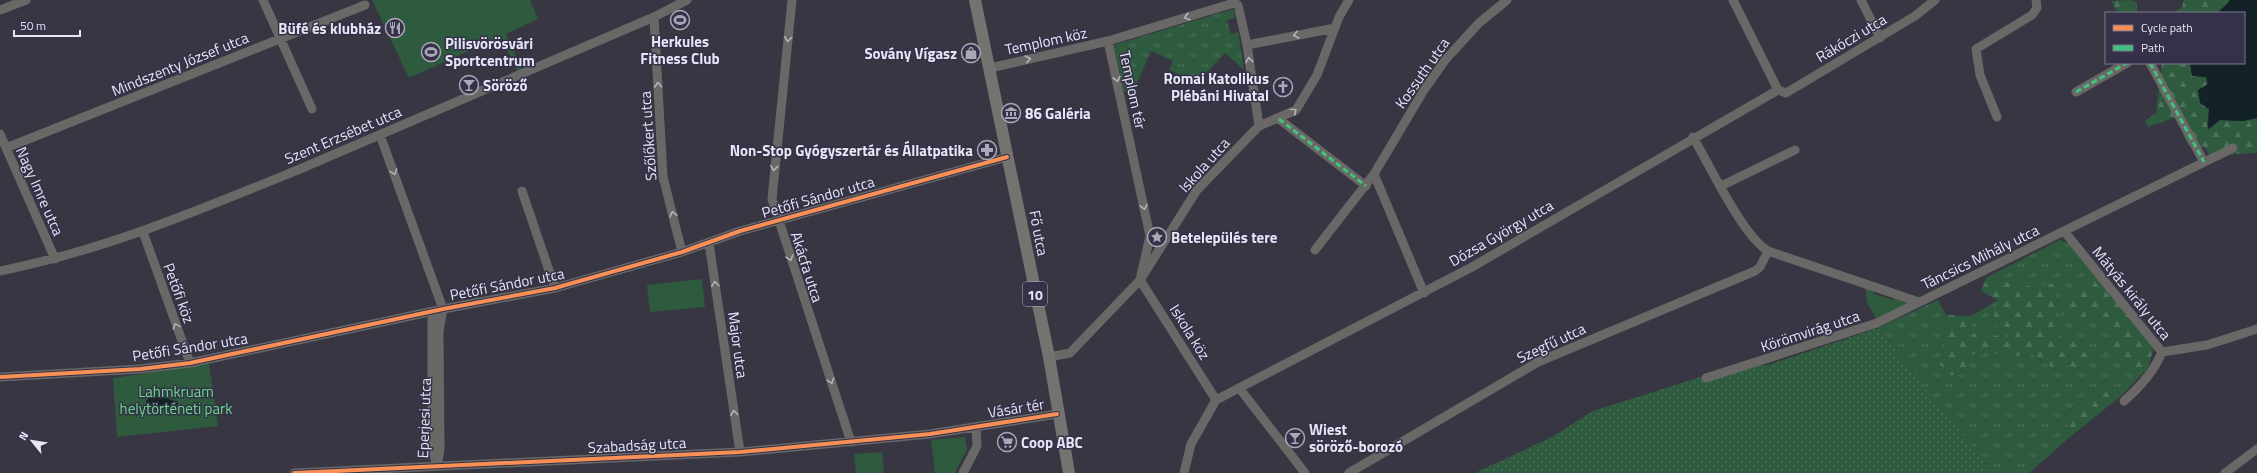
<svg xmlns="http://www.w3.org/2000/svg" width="2257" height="473" viewBox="0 0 2257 473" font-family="'Titillium Web',sans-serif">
<defs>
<pattern id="grass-tufts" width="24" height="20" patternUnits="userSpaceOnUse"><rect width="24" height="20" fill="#2e5b3e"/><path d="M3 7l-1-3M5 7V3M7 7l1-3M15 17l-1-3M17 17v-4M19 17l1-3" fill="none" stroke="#4c725a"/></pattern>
<pattern id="forest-firs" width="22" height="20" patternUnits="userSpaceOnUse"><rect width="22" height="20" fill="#2e5b3e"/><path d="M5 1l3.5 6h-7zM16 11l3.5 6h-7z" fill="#4c725a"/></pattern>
<pattern id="garden-dots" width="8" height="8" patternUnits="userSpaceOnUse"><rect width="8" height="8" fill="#2e5b3e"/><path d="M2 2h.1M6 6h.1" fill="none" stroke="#4c725a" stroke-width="1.8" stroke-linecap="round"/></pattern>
</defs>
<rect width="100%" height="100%" fill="#383643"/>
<path fill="url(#grass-tufts)" d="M1233,9L1235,18L1227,20L1231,34L1238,32L1244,70L1225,53L1198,82L1190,75L1187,78L1169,70L1173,61L1151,51L1132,95L1124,91L1114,45Z
M2060,240L2072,245L2097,277L2093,311L2114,323L2122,354L2130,367L2148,368L2121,396L2110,382L2104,380L2066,414L2070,437L2029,473H1992L1878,328L1938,300L1946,315L1940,365L1984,350L2008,357L2033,354L2054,369L2067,365L2085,370L2084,342L2062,340L2055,320L2056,282L2037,288L1987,277Z
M1998,300L2008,332V340L1984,331L1974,334L1970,330L1971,316Z"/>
<path fill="url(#forest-firs)" d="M2131,0L2137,2V13H2118L2111,1Z
M2184,0H2230L2218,13H2173L2182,7Z
M2162,63H2190L2192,76L2206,77L2209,109L2207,126L2210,129L2220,120L2243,121L2257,118V153L2210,155L2205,147L2188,145L2182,132L2190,126L2182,115L2148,127L2145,121L2156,113Z
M1987,277L2037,288L2056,282L2055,320L2062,340L2084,342L2093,356L2085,370L2067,365L2054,369L2033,354L2008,357L1984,350L1967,357V375H1951L1940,365L1946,315L1971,316L1970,330L1974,334L1984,331L2008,340V332L1992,324L1998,300L1981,291Z
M2097,277L2154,347L2148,368L2130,367L2122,354L2104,353L2113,323L2093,311L2082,319L2062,315L2066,299Z
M2104,380L2110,382L2121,396L2070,437L2066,415Z"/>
<path fill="#2e5b3e" d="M372,0H530L538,19L506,34L522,69L517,71L501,36L409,78Z
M702,279L705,307L650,312L647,285Z
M1865,285L1875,289L1874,294L1893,300L1895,295L1916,303L1878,322L1867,302Z
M209,364L218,426L117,437L113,378Z
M965,437L967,449L955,473H935L931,440Z
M882,452L884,473H856L854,454Z"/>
<path fill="url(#garden-dots)" d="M1878,328L1992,473H1475L1552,437L1593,411L1761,358L1765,366Z"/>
<path fill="#122226" d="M2230,0H2257V118L2243,121L2220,120L2208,129L2209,109L2200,103L2198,90L2208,84L2206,77L2192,76L2190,63H2244V13H2218Z
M153,395C162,395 170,401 177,401L178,404L171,410L166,407L154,410L146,404V401Z"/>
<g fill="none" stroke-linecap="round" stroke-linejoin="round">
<path stroke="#696867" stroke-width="9" d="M263,0L312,109
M792,0L772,199L851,442
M1733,0L1778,90
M1861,0L1880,38
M0,10L26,0
M654,17L663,177L682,252
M1108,41L1150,236L1140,280L1216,400
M1247,45L1335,28
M2150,63L2204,162
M990,68L1108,41L1234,3L1238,5L1247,45L1259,126
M1778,90L1786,93L1915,16L1935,0
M2076,92L2127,63
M1997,117L1980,75L1976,49L2032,15L2037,8L2036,0
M1279,119L1366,186
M0,134L55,259
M380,135L443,309L439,331L440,449L437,466
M1693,137C1710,166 1742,235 1768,251L1919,302
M6,148L365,5
M1374,174L1424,293
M1721,186L1795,150
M522,191L555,288
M2064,231L2162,352L2207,345L2257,329
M143,232L190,363
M709,243L740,452
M1315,250L1374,174L1424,90L1446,59L1479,23L1507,0
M0,271C105,250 202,209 300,169C418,119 536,67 654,17L687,0
M1049,357L1070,353L1140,280L1197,190L1259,126L1296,110L1317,75L1339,17L1349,0
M0,377L140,369L190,363L443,309L555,288L682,252L740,231L1007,157
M1706,378L1877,323L2233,148
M1240,389L1305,473
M2124,401C2140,387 2154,372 2162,352
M436,462L432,448V319L442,310
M294,473L740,452L930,434L1057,414
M963,473L977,446L976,427
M1184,473L1191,444L1216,400L1472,267L1778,90
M1349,473L1538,362L1755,271L1760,267L1768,251
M2225,473L2257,449"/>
<path stroke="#747370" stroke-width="12" d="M975,0L1049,357L1069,473"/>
<path stroke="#40c37c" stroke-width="3" stroke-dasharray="6 3" stroke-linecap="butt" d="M2150,63L2204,162
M2076,92L2127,63
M1279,119L1366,186"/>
<defs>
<path id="cycleway" d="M0,377L140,369L190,363L443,309L555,288L682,252L740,231L1007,157
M294,473L740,452L930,434L1057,414"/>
</defs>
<use href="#cycleway" stroke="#343148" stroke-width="6"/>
<use href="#cycleway" stroke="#f78f57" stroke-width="4"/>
</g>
<defs><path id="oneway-chevron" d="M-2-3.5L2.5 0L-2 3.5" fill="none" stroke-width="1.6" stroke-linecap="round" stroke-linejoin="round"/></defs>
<g stroke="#b4b3bc">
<use href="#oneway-chevron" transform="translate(1187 17) rotate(163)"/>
<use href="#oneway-chevron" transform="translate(1296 35) rotate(168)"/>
<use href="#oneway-chevron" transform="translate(788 39) rotate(96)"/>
<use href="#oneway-chevron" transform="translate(1028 59) rotate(-12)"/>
<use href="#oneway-chevron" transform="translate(1249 60) rotate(-99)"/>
<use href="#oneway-chevron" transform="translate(1117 79) rotate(78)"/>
<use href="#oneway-chevron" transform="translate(658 85) rotate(-93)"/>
<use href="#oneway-chevron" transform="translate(1294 111) rotate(-39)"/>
<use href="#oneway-chevron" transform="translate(774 168) rotate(96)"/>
<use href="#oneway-chevron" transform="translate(394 172) rotate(70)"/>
<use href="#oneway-chevron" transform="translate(1144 207) rotate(78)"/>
<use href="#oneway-chevron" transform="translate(673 214) rotate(-104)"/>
<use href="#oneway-chevron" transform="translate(790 258) rotate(72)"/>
<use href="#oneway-chevron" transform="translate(715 284) rotate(-98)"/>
<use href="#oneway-chevron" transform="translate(176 326) rotate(-110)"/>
<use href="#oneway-chevron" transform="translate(831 381) rotate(72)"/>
<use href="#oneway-chevron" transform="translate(734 413) rotate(-98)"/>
</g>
<defs>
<symbol id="stadium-ring" viewBox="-11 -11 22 22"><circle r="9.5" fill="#343148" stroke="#a9a8b6" stroke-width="1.5"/><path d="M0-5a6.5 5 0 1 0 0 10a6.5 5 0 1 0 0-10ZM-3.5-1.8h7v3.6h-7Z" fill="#a9a8b6"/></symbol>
<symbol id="restaurant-ring" viewBox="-11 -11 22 22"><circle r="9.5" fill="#343148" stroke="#a9a8b6" stroke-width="1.5"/><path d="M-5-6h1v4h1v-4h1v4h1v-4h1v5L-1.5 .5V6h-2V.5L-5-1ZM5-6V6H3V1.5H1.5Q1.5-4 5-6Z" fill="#a9a8b6"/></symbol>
<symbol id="shop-ring" viewBox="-11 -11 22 22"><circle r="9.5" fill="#343148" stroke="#a9a8b6" stroke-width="1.5"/><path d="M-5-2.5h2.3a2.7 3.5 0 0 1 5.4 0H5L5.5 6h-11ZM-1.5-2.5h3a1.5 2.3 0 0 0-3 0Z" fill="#a9a8b6"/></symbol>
<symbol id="bar-ring" viewBox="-11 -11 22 22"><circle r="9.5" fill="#343148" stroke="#a9a8b6" stroke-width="1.5"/><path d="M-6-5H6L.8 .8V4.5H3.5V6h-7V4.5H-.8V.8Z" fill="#a9a8b6"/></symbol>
<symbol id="church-ring" viewBox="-11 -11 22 22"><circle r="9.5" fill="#343148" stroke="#a9a8b6" stroke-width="1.5"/><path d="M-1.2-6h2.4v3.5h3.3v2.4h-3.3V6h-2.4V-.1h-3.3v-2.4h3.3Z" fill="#a9a8b6"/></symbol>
<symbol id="museum-ring" viewBox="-11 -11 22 22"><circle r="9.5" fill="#343148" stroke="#a9a8b6" stroke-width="1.5"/><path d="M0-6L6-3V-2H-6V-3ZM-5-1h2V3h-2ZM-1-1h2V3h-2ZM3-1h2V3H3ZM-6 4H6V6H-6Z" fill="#a9a8b6"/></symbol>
<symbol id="pharmacy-ring" viewBox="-11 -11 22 22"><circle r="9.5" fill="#343148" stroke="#a9a8b6" stroke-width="1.5"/><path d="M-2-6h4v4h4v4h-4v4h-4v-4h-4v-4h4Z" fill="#a9a8b6"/></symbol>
<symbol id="sight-ring" viewBox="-11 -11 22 22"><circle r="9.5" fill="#343148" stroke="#a9a8b6" stroke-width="1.5"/><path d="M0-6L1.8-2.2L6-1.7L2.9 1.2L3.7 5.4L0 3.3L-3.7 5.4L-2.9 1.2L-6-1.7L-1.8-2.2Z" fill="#a9a8b6"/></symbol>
<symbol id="supermarket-ring" viewBox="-11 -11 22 22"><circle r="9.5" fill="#343148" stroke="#a9a8b6" stroke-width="1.5"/><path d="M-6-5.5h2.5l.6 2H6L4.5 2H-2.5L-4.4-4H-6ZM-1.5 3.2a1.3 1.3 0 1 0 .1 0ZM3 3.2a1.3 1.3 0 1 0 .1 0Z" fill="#a9a8b6"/></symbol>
</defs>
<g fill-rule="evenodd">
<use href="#stadium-ring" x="669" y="9" width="22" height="22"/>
<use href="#restaurant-ring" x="384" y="17" width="22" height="22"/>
<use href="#stadium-ring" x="420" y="41" width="22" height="22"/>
<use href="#shop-ring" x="960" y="42" width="22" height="22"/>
<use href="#bar-ring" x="458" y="74" width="22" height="22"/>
<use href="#church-ring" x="1272" y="76" width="22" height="22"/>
<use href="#museum-ring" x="1000" y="102" width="22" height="22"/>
<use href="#pharmacy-ring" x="976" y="139" width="22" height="22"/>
<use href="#sight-ring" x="1146" y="226" width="22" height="22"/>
<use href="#bar-ring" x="1284" y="427" width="22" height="22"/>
<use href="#supermarket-ring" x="996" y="431" width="22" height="22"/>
</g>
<g text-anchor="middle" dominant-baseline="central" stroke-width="3" stroke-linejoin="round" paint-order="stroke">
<rect fill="#343148" stroke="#b1afc0" stroke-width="1" x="1023" y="282" width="24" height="24" rx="3"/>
<g font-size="14" font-weight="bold" fill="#e6e5f4">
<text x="1035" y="294">10</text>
</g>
<g font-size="15" font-weight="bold" fill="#e6e5f4" stroke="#343148" text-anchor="start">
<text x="381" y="28" text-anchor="end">Büfé és klubház</text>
<text x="680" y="41" text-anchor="middle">Herkules<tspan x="680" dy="17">Fitness Club</tspan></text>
<text x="445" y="43">Pilisvörösvári<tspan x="445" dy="17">Sportcentrum</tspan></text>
<text x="957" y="53" text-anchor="end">Sovány Vígasz</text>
<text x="1269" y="78" text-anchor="end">Romai Katolikus<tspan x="1269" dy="17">Plébáni Hivatal</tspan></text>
<text x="483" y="85">Söröző</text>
<text x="1025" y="113">86 Galéria</text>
<text x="973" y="150" text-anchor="end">Non-Stop Gyógyszertár és Állatpatika</text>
<text x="1171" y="237">Betelepülés tere</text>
<text x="1309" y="429">Wiest<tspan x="1309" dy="17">söröző-borozó</tspan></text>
<text x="1021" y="442">Coop ABC</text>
</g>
<g font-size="15" fill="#e6e5f4" stroke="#343148">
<text transform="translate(1851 38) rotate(-31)">Rákóczi utca</text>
<text transform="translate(1046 41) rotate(-12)">Templom köz</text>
<text transform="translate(180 64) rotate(-22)">Mindszenty József utca</text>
<text transform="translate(1422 73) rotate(-55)">Kossuth utca</text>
<text transform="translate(1133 90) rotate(78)">Templom tér</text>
<text transform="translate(343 135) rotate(-23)">Szent Erzsébet utca</text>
<text transform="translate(648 136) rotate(-94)">Szőlőkert utca</text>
<text transform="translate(1204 165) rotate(-48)">Iskola utca</text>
<text transform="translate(40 191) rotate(66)">Nagy Imre utca</text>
<text transform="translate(818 197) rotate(-16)">Petőfi Sándor utca</text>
<text transform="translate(1039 233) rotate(79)">Fő utca</text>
<text transform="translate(1501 233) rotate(-30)">Dózsa György utca</text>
<text transform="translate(1980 257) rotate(-26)">Táncsics Mihály utca</text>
<text transform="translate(807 267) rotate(72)">Akácfa utca</text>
<text transform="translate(507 284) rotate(-11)">Petőfi Sándor utca</text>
<text transform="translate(179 293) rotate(70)">Petőfi köz</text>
<text transform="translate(2132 293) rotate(51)">Mátyás király utca</text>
<text transform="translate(1810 331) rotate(-18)">Körömvirág utca</text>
<text transform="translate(1190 332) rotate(58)">Iskola köz</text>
<text transform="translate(1551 343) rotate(-25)">Szegfű utca</text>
<text transform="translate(738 345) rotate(82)">Major utca</text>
<text transform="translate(190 347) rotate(-9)">Petőfi Sándor utca</text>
<text transform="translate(1016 408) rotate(-9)">Vásár tér</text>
<text transform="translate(424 418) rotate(-88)">Eperjesi utca</text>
<text transform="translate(637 445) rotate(-3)">Szabadság utca</text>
</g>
<g font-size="15" fill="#68db8c" stroke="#343148">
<text x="176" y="391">Lahmkruam<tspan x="176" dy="17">helytörténeti park</tspan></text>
</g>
</g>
<rect x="2105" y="12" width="140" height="52" fill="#343148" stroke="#7b798d"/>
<rect x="2113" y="25" width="20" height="6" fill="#f78f57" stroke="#7b798d"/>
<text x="2141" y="32" font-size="12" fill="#e6e5f4">Cycle path</text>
<rect x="2113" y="45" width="20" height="6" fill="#40c37c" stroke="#7b798d"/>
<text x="2141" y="52" font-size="12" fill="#e6e5f4">Path</text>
<g transform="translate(32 441) rotate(300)" stroke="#343148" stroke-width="3" paint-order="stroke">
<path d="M0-3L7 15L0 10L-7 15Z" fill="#e6e5f4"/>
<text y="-6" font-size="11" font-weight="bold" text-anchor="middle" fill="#e6e5f4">N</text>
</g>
<path d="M14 30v6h66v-6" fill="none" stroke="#e6e5f4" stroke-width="2"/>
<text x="20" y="30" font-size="12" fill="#e6e5f4" stroke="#343148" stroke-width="3" paint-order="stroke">50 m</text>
</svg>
